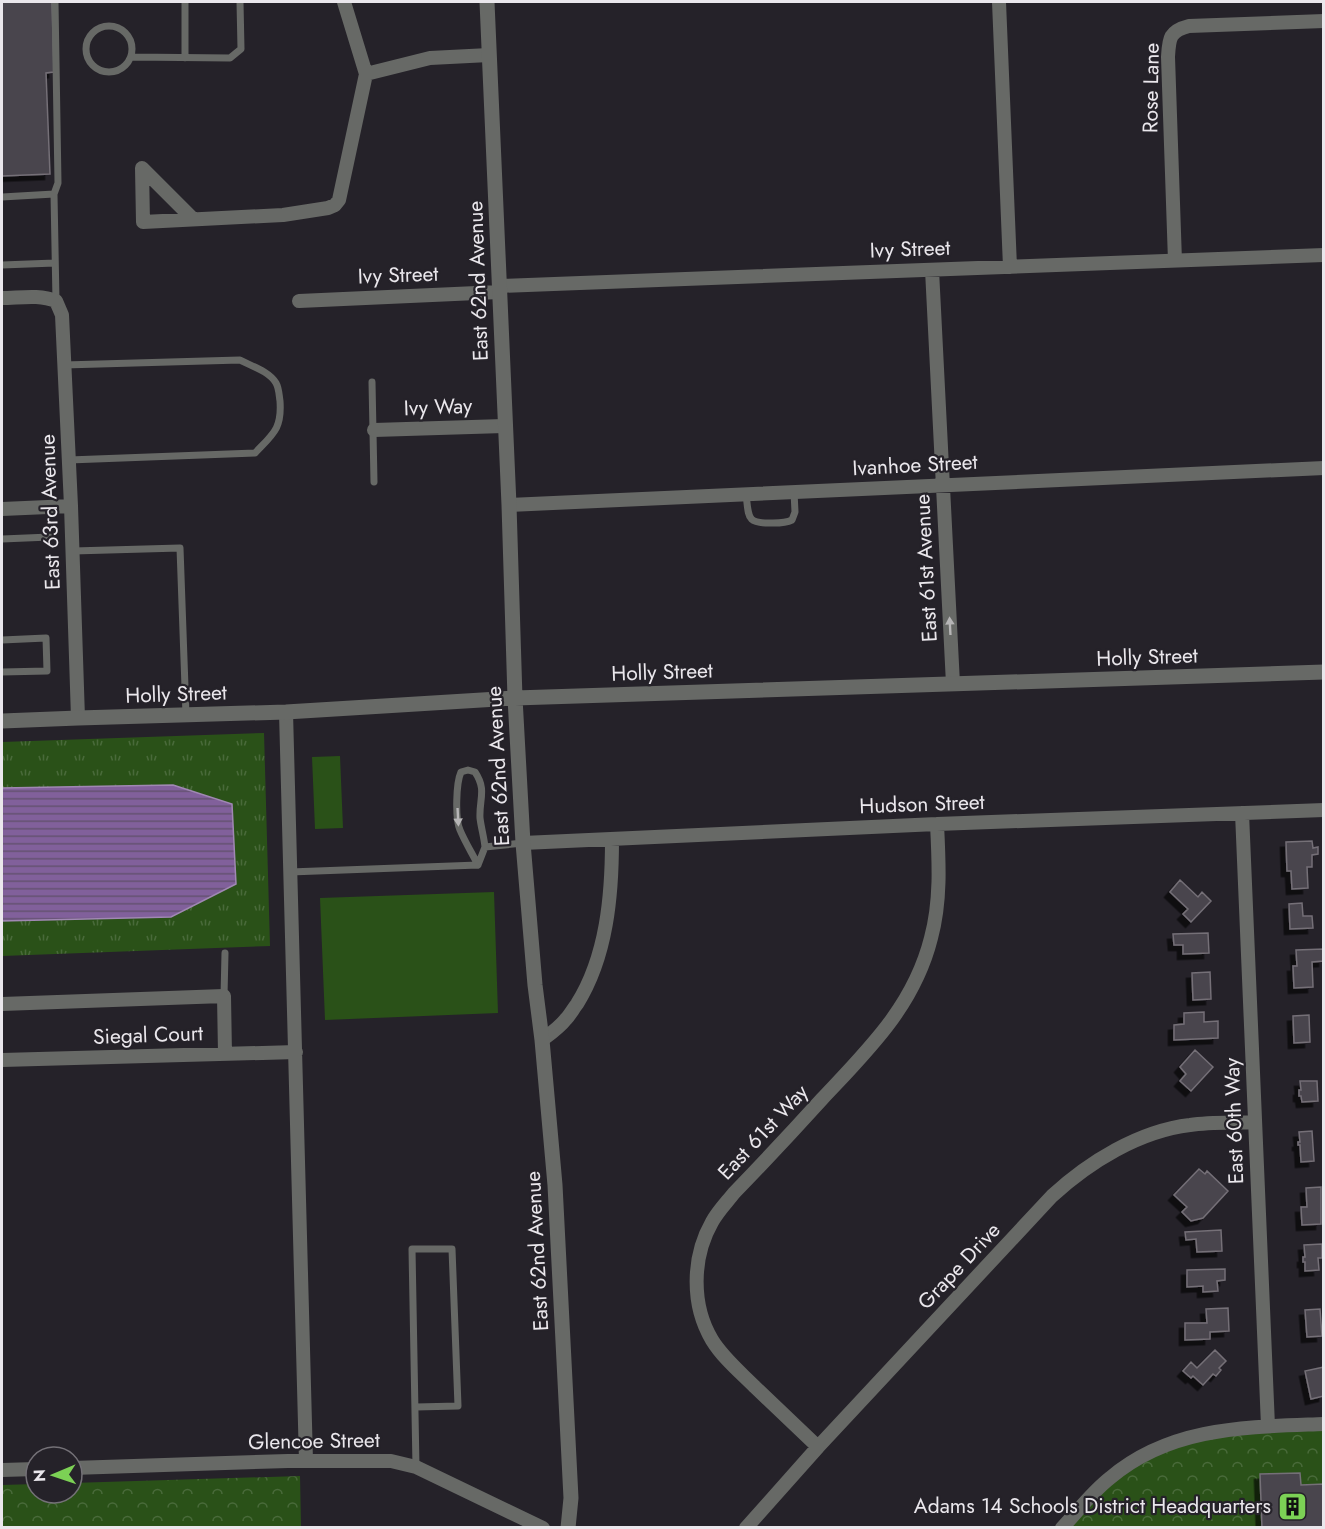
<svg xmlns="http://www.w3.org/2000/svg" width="1325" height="1529" viewBox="0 0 1325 1529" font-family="Jost,sans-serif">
<defs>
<pattern id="grass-tufts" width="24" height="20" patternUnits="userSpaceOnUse" patternTransform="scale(1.5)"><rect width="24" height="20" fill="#2a5118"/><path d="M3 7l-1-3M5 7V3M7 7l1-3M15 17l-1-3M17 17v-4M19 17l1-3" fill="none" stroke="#496a3a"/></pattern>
<pattern id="park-crowns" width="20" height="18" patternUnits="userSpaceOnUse" patternTransform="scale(1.5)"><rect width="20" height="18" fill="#2a5118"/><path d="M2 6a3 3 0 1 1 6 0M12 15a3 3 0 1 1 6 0" fill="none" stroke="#496a3a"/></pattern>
<pattern id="water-rules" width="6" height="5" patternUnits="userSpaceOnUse" patternTransform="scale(1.5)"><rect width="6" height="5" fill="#81609b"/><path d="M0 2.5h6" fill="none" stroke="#645271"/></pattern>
<filter id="shadow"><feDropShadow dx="-5.5" dy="5.5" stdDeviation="0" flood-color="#0009"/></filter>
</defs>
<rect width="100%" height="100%" fill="#252229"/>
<path fill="url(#grass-tufts)" d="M264,733L270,946L2,956V742Z"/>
<path fill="url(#park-crowns)" d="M1323,1424V1527L1062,1528L1109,1478L1172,1442Z
M300,1476L301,1527H2V1485L36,1484V1493H72V1483Z"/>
<path fill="#2a5118" d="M340,756L343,828L315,829L312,757Z
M494,892L498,1013L325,1020L320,898Z"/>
<path fill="url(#water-rules)" stroke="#a088b3" stroke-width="1.5" d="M173,785L232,804L236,884L171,917L2,921V788Z"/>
<path fill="#49454d" stroke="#746f77" stroke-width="1.5" filter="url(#shadow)" d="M2,2H52L54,72L46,73L50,174L2,176Z
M1312,841L1313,848L1318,847V854L1312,855V867H1307L1308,888L1292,889L1291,871H1287L1286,842Z
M1180,880L1198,897L1202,892L1211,901L1191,922L1183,914L1188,909L1170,892Z
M1302,903L1303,916H1312L1313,928L1290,929L1289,904Z
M1208,933L1209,953L1183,954V945H1174L1173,934Z
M1324,949V961L1312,962L1313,987L1294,988L1293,966H1297L1296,950Z
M1210,972L1211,999L1193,1000L1192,973Z
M1204,1012V1022L1218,1021V1038L1174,1040V1025L1184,1024V1013Z
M1309,1015L1310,1042L1294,1043L1293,1016Z
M1195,1050L1213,1067L1191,1091L1180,1081L1186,1074L1180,1067Z
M1300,1081H1317L1318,1101L1302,1102L1301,1096H1299V1090H1301Z
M1312,1131L1314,1161L1301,1162L1300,1145H1298V1142H1300L1299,1132Z
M1199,1169L1205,1174L1207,1171L1228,1191L1203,1218L1191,1221L1182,1212L1187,1207L1174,1195Z
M1321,1187V1224L1302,1225L1301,1207H1307L1306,1188Z
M1221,1230L1222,1251L1197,1252L1196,1239L1186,1240L1185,1232Z
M1322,1244V1258H1318L1319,1270L1305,1271V1262H1303V1257H1305L1304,1245Z
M1225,1269V1280L1217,1281L1218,1291L1203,1292V1286L1187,1287V1270Z
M1228,1308L1229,1331L1210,1332V1339L1185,1340V1323H1207L1206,1309Z
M1320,1309L1322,1336L1307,1337L1305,1310Z
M1215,1350L1226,1361L1219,1368L1221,1370L1216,1376L1213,1374L1203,1385L1193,1376L1191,1378L1183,1371L1191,1362L1197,1368Z
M1324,1367V1396L1311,1399L1305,1371Z
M1300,1473L1301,1485L1324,1484V1528H1262L1260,1474Z"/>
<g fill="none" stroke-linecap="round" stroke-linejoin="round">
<path stroke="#676966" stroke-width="7" d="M185,2V58
M86 49a23 23 0 1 1 46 0a23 23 0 1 1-46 0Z
M131,57L230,58L241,49L240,2
M54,194L58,183L55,2
M2,197L54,194L56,301
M2,265L55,263
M64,365L240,360C251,366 269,371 276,383C279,388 279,395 280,401C282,429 273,434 255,453L69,460
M372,382L374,482
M746,494C749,518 746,524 773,523C780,523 786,523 792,520L795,512L794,492
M2,539L50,537
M73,551L180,548L186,715
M2,640L46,638L47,671L2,672
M478,865C472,853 465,842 460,830C455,819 456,783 461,772L468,770L475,772C487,790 479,799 480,818C481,827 484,837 485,847
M290,872L478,865L485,847L523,843
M224,996L225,953
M416,1407L458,1406L452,1249H412L416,1467"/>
<path stroke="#676966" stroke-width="14" d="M999,2L1010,267
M366,74L430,58L489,55
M142,168L143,222L283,215L328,208L335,205L339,200L366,74L344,2
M142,168L193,219
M1175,261L1168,57C1169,39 1169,31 1189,26L1324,21
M932,270L953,684
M499,286L1324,255
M2,298C19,298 39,294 56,301L62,315L71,506L78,718
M299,301L499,292
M374,430L504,426
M509,505L1324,468
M2,509L71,506
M286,712L306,1461
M1242,813L1268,1426
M523,843L937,824L1324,810
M2,1004L224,996L225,1054
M542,1040C550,1034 559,1028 566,1019C570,1015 573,1009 577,1004C607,956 612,895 612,840
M2,1060L296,1052
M818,1447C797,1427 776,1407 755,1387C740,1372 723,1358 712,1340C691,1305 692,1257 712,1222C718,1211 727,1202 734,1193C764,1162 793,1131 822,1099C868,1050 914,1006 931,938C941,901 939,863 937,824
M72,1468L288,1461H391L416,1467L543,1528
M2,1470L36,1469
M746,1528L818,1447L1052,1196C1089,1162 1139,1131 1190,1125C1211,1122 1233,1123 1255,1122
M1062,1528C1078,1511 1092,1492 1110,1478C1171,1426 1248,1427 1324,1424"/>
<path stroke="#676966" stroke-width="15" d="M487,2L509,505L515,698L523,843L535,985L542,1040L555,1185L571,1498L568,1528
M2,721L78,718L286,712L515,698L1324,672"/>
</g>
<defs><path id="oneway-solid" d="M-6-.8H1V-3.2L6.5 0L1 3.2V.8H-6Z" transform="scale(1.5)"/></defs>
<g fill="#b6b5b6">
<use href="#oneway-solid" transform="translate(950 626) rotate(-93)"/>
<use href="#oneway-solid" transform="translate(458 817) rotate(87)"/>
</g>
<defs>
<symbol id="building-square" viewBox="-11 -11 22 22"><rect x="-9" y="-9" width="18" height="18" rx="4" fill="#7cd155" stroke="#252229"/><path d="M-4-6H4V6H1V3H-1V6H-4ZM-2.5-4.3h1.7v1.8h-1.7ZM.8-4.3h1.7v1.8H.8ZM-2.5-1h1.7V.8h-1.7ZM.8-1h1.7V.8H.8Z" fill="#111"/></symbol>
</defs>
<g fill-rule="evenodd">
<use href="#building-square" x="1276" y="1490" width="33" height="33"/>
</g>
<g text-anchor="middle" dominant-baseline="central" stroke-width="4.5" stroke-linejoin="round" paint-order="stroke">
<g font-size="21" fill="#eae7ec" stroke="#252229">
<text transform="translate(1151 88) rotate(-89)">Rose Lane</text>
<text transform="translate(910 249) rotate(-2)">Ivy Street</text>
<text transform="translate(398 275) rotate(-2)">Ivy Street</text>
<text transform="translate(478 281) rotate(-92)">East 62nd Avenue</text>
<text transform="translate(438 407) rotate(-2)">Ivy Way</text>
<text transform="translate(915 465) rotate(-3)">Ivanhoe Street</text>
<text transform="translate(50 512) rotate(-92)">East 63rd Avenue</text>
<text transform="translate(926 568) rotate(-93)">East 61st Avenue</text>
<text transform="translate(1147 657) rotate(-2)">Holly Street</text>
<text transform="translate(662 672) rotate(-2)">Holly Street</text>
<text transform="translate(176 694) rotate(-2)">Holly Street</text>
<text transform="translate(498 766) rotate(-93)">East 62nd Avenue</text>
<text transform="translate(922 804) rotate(-2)">Hudson Street</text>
<text transform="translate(148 1035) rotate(-2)">Siegal Court</text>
<text transform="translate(1234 1121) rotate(-92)">East 60th Way</text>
<text transform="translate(763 1132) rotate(-47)">East 61st Way</text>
<text transform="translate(537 1251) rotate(-93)">East 62nd Avenue</text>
<text transform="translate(959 1266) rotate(-47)">Grape Drive</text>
<text transform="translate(314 1441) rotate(-1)">Glencoe Street</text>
</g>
<g font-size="21" fill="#eae7ec" stroke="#252229" text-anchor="end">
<text x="1271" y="1506">Adams 14 Schools District Headquarters</text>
</g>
</g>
<rect width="1325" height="1529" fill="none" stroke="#eae7ec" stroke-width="6"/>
<g transform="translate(54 1475) rotate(268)"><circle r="28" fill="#252229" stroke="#747177" stroke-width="1.5"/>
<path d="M0-4.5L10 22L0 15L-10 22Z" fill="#7cd155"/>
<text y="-9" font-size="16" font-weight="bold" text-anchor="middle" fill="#eae7ec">N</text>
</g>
</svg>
